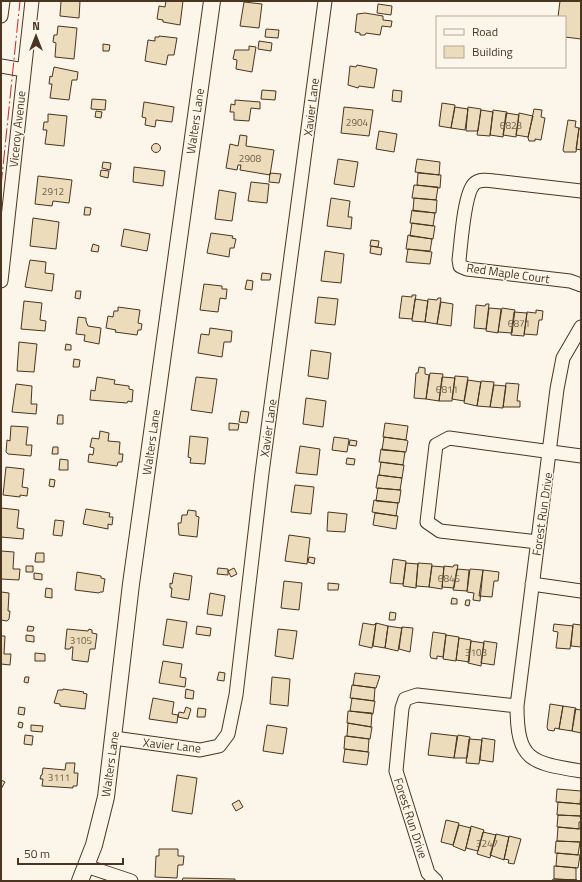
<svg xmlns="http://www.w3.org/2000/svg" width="582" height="882" viewBox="0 0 582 882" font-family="'Titillium Web',sans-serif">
<rect width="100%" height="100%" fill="#fbf6e9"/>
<path fill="#ecdcbc" stroke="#4a3520" d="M58,1H80L79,18L60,16L61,1Z
M166,1H183L180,25L163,22V20L157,19L159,6L165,7Z
M560,1H581V39L565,37V17H558Z
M244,2L262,4L259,28L240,26Z
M378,4L392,6L391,15L377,13Z
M365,13L383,16V20L392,21L391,27L382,26L380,35L366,33L365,35H360V33L355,32L357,14Z
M58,26L77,28L74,59L55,57L56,43L53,42L54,35H57Z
M266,29L279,30L278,38L265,37Z
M159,36L177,38L174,55H168L166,65L145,61L148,40L155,41V37H159Z
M259,41L272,43L271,51L258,49Z
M103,44L110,45L109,51H103Z
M249,46L256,47L252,72L236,69L237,60L233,59L235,50H249Z
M357,65L377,69L374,88L359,86L358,88L348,85L350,66L356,67Z
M54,67L78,72L77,80H72L69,100L50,98L52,84H49L50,76L52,77Z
M262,90L276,91L275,100L261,99Z
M393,90L402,91L401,102L392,101Z
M92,99L106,100L105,110L91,109Z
M235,100L260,102V109L251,108L249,121L234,120V112H230L231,104L235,105Z
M144,102L174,107L172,122L156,120L155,127L145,125L146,118L142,117Z
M442,103L455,105L451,128L439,126Z
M344,107L373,110L369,136L341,133Z
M455,107L468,109L465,130L451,128Z
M468,107L481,109L478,131H466Z
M534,109L542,110L541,117L545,118L541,140L535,139V141H529L528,138Z
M481,110L493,112L490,136L477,135Z
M493,110L507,112L503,137L490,135Z
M96,111L102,112L101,118L95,117Z
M506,113L519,115L516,137L503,135Z
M519,113L533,116L528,137L516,135Z
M48,114L67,116L64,146L45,144L47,130H43L44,122H48Z
M568,120L576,121L575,127L579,128L576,152H564L563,150Z
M579,128H581V150L576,149Z
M379,131L397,134L394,152L376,149Z
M240,135L247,136L246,146L274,150L270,175L240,170L241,165H238L237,170L226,168L230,144L238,146Z
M151.5 148a4.5 4.5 0 1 1 9 0a4.5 4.5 0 1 1-9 0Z
M338,159L358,162L354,187L334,184Z
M417,159L440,162L439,175L415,172Z
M103,162L111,163L110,170L102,168Z
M134,167L165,171L163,186L133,182Z
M101,170L109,171L108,178L100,176Z
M270,173L281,174L279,183L269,182Z
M418,173L441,175L440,188L417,185Z
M38,176L72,180L69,203L53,201L52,206L35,204Z
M251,182L269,184L267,203L248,201Z
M414,185L438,187L436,200L412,198Z
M219,190L236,193L232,221L215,219Z
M331,198L350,201L348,217H352L351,229L327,226Z
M414,198L437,200L436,213L413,211Z
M85,207L91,208L90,215H84Z
M412,210L435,213L433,226L410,223Z
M33,218L59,222L56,249L30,246Z
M412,223L435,226L433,239L410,236Z
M124,229L150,234L147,251L121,246Z
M211,233L233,236L232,238L236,239L234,248H230L229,257L207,253Z
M408,235L432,239L430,251L406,249Z
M371,240L379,241L378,247L370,246Z
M93,244L99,246L98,252L91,251Z
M371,246L382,248L381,255L370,253Z
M408,249L432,252L430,264L406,262Z
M325,251L344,254L341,283L321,281Z
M30,260L46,262L45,273L54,274L52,291L25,287Z
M262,273L271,274L270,280H261Z
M247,280L253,281L252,290L245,289Z
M204,284L222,286V289H227L226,299L220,298L218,312L200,310Z
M76,291H81L80,299L75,298Z
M412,295H416L412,319L399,318L402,296L412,297Z
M318,297L338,299L335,325L315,323Z
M438,298H441L437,324L425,322L428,299L437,300Z
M415,299L428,301L425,322L412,321Z
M24,301L42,303L40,320L46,321L45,331L21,329Z
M441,302L453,304L451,326L437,324Z
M486,304H489L486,329L474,328L476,305L485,306Z
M118,307L140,310L138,323L142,324L141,330H138L137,335L115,332L116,330L106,328L108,316L113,317L114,311H118Z
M489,308L501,309L498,333L486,331Z
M502,308L515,310L512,333L498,332Z
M536,310L543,311L542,320H539L537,335L524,334L527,312L536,313Z
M514,312L527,313L524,336L511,335Z
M78,317L86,318V321L88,326L101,328L99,344L84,341L85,335L76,334Z
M210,328L232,331L231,342H224L222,357L198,353L201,334L209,335Z
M19,342L37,344L34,372L17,371Z
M66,344L71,345V350H65Z
M311,350L331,353L328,379L308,376Z
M74,359L80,360L79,367H73Z
M419,367L425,368V374L429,375L426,399L414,398L416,373H418Z
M430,373L443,374L439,401L426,399Z
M455,376L468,377L464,401L452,399Z
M97,377L115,380L114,384L129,386V389L133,390L132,402L128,401L127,403L90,400L91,390L95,391Z
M196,377L217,379L212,413L191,410Z
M442,377L455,378L452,401H439Z
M468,380L481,382L477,406L464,403Z
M481,381L494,382L490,407L477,406Z
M506,383L519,384L517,401H520V407H503Z
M16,384L32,386L31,404H37L36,414L12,412Z
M494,385L506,386L503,408L490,407Z
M306,398L326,401L323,427L303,424Z
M241,411L249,412L247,423L239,422Z
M58,415H63V424H57Z
M229,423L239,424L238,430H229Z
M385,423L408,426L406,440L383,437Z
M11,426L28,427L26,445H32L31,456L8,454L6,452L7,440L10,441Z
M100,431L109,433L108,441L120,442L119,454H123L122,462H118L117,466L88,462L89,454L93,455L94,448L90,447L92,438L99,439Z
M190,436L208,438L205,464L190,463L191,458L188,457Z
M334,437L349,439L347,452L332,450Z
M384,437L406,440L408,441L406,452L382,450Z
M350,440L357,441L356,446L349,445Z
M300,446L320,449L317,475L296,473Z
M53,447H58V454H52Z
M381,449L405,452L403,465L379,462Z
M347,458L355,459L354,465L346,464Z
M60,459L68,460V470H59Z
M381,462L404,465L402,478L379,475Z
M6,467L24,469L22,487L28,488L27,496L20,495V497L3,495Z
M378,475L402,478L400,490L376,488Z
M50,479L55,480L54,487L49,486Z
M295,485L314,487L311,514L291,512Z
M378,488L401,490L399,503L376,501Z
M374,500L398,503L396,516L372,512Z
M1,508L19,510L17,528L24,529L23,539L1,537Z
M86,509L110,513L109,517H113L112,525L108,524V529L83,524Z
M188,510L196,511V516L199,517L197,537L179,535L178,523H181L182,515H187Z
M328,512L347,514L345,532L327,531Z
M375,513L398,516L396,529L373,525Z
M55,520L64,521L62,536L53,535Z
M289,535L310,538L307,564L285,561Z
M1,551L14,552L13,569H20L19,580L1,579Z
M36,553H44V562H35Z
M309,557L315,558L314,564L308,562Z
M393,559L406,561L403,584L390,583Z
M406,563L418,564L416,588L403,586Z
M418,563L432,564L429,587L416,586Z
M454,565H458L454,588L442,587L444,566L453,567Z
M26,566H33V572H26Z
M432,566L444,567L442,589L429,587Z
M218,568L228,569V575L217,574Z
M234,568L237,574L231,577L228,571Z
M457,569L469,570L467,591L453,590Z
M470,569L483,570L480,601L473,600L474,593L467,592Z
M483,570L499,572L498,581H494L492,597L479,596Z
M77,572L101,576V578L105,579L103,592H100L99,593L75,590Z
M34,573L42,574V580L34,579Z
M174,573L192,576L189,600L171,597L172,588H170V583L172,584Z
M284,581L302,583L299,610L281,608Z
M328,583L339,584L338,590H328Z
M46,588L52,589V598L45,597Z
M1,592L9,593L8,611H10L9,619L7,621L1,620Z
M210,593L225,596L222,616L207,614Z
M452,598L457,599V604H451Z
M466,600H470L469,606L465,605Z
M390,612L396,613L395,620H389Z
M167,619L187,622L183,648L163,645Z
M363,623L374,625L376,623L372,648L359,645Z
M376,623L388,626L385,648L373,646Z
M554,624L573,626L570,649L556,648L558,632L553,631Z
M573,624L581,625V647L571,646Z
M28,626L34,627L33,631H27Z
M197,626L211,628L210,636L196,634Z
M388,626L401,628L402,627L398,651L385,648Z
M402,627L413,628L410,652L399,649Z
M67,629L88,631L89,629L92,630V633L97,634L95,649H90L88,662L72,660L73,647H71L70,649H65Z
M278,629L297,631L293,659L275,656Z
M433,632L446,634L443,657L437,656V659L431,658L430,655Z
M26,635L34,636V642L26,641Z
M446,635L459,637L456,661L443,659Z
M1,636H5L4,654H11L10,665L1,664Z
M459,638L471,640L469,662L456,660Z
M471,641L484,643L481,666L468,663Z
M484,641L497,643L494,665L481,663Z
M35,653L45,654V661H35Z
M163,661L182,664L180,677L186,678L185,687L159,683Z
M219,672L225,673L224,681L217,680Z
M355,673L380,676L376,688L353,685Z
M25,677H29L28,683L24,682Z
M272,677L290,679L288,706L270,704Z
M352,685L375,688L374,701L350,698Z
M63,689L84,692L83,693L87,694L85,709L60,706V704L54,703L58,690H63Z
M186,689L194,691L193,699L185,698Z
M153,698L174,702L172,714L178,715L177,723L149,719Z
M352,698L375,701L373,714L350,711Z
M550,704L563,706L559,729L555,728L554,731L548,730L547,727Z
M563,706L576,708L572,731L559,729Z
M19,707L25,708L24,715L18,714Z
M186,707L191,709L188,719L178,717L179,712L184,713Z
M198,708L206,709L205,717H197Z
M575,709L581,710V733L572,731Z
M348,711L372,713L371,727L347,723Z
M19,722L23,723L22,728L18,727Z
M348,723L372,727L370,739L347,736Z
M31,725L43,726L42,732L31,731Z
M267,725L287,728L283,754L263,751Z
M431,733L457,736L454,758L428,755Z
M25,735L33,736L32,745L24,744Z
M458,735L470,737L467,758H454Z
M345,736L369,739L368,752L344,749Z
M482,738L495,740L493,762L480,760Z
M469,739L482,740L479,764L466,763Z
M345,749L369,752L367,765L343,762Z
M66,763H75L74,773H78L77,786H73V788L42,786L43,779H40L41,775H42L43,768L65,770Z
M177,775L197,778L192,814L172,811Z
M1,780L5,782L1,789Z
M557,789L581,791L580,804L556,802Z
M239,800L243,807L236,811L232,804Z
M558,802L581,804V816L557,815Z
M558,815L580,816L581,822H579V829L557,827Z
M446,820L459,823L453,845L441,842Z
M459,825L471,828L465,851L453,846Z
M471,826L484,830L478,851L466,848Z
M558,827L581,829V842L557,841Z
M483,832L496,835L490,858L477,854Z
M496,834L509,837L504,860L490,855Z
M509,836L521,839L514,864L508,863L509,860L504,859Z
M556,841L580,842L578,855L555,853Z
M159,849H178V856H184L183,865H178L177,878L155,877L156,856H159Z
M557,853L580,855L578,868L556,866Z
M554,866L576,868V880L554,879Z
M183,878L235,879V881H182Z
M553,879H554L577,880L552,881Z"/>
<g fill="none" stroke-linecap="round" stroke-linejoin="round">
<defs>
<path id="minor" d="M1,16L3,1
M1,66L24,70
M581,191L494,181C487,180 479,179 474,184C464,194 461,244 459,260L460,266L467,269L570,281L581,285
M1,281L32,1
M538,542L440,531L427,522L436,445L449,438L581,456
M532,584L581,591
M517,706L557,389L563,358L581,327
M114,738L200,750L219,746L228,734L236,695L262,473L325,1
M86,866L131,881
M436,881L428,873L396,771L402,708L405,699L417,695L517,706C517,761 531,763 581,771"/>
<path id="tertiary" d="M80,881L94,845L106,797L131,584L212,1"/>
</defs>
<use href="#minor" stroke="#4a3520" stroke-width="15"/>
<use href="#tertiary" stroke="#4a3520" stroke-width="18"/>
<use href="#minor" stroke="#fbf6e9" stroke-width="13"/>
<use href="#tertiary" stroke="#fbf6e9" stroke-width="16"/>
<path stroke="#c62828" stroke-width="1" stroke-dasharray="14 3 2 3" stroke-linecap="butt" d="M1,186L20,1"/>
</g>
<g text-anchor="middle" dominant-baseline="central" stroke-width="3" stroke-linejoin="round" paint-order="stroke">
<g font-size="10" fill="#725f47">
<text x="357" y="122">2904</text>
<text x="511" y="125">6823</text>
<text x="250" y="158">2908</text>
<text x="53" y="191">2912</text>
<text x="519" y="323">6871</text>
<text x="447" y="389">6811</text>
<text x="449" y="578">6845</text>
<text x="81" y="640">3105</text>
<text x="476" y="652">3103</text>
<text x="59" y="777">3111</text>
<text x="487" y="843">3247</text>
</g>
<g font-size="12" fill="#4a3520" stroke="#fbf6e9">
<text transform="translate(311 107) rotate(-83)">Xavier Lane</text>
<text transform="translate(195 121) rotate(-82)">Walters Lane</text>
<text transform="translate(17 129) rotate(-84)">Viceroy Avenue</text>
<text transform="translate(508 273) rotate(8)">Red Maple Court</text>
<text transform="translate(268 428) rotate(-82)">Xavier Lane</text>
<text transform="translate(151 442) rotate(-82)">Walters Lane</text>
<text transform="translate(542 514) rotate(-82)">Forest Run Drive</text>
<text transform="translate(172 745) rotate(6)">Xavier Lane</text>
<text transform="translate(110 764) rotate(-82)">Walters Lane</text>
<text transform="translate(411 818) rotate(72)">Forest Run Drive</text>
</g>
</g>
<rect width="582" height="882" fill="none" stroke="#4a3520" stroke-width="4"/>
<rect x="436" y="16" width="130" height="52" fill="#fbf6e9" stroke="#b4a999"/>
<rect x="444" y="29" width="20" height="6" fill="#fbf6e9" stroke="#b4a999"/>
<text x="472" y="36" font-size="12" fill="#4a3520">Road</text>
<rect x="444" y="46" width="20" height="12" fill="#ecdcbc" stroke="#b4a999"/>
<text x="472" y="56" font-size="12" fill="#4a3520">Building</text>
<g transform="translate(36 36)" stroke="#fbf6e9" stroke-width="3" paint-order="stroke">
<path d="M0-3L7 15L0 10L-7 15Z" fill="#4a3520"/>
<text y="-6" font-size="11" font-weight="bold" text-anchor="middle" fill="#4a3520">N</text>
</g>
<path d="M18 858v6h105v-6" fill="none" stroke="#4a3520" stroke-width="2"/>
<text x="24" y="858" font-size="12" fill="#4a3520" stroke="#fbf6e9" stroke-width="3" paint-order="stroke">50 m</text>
</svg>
